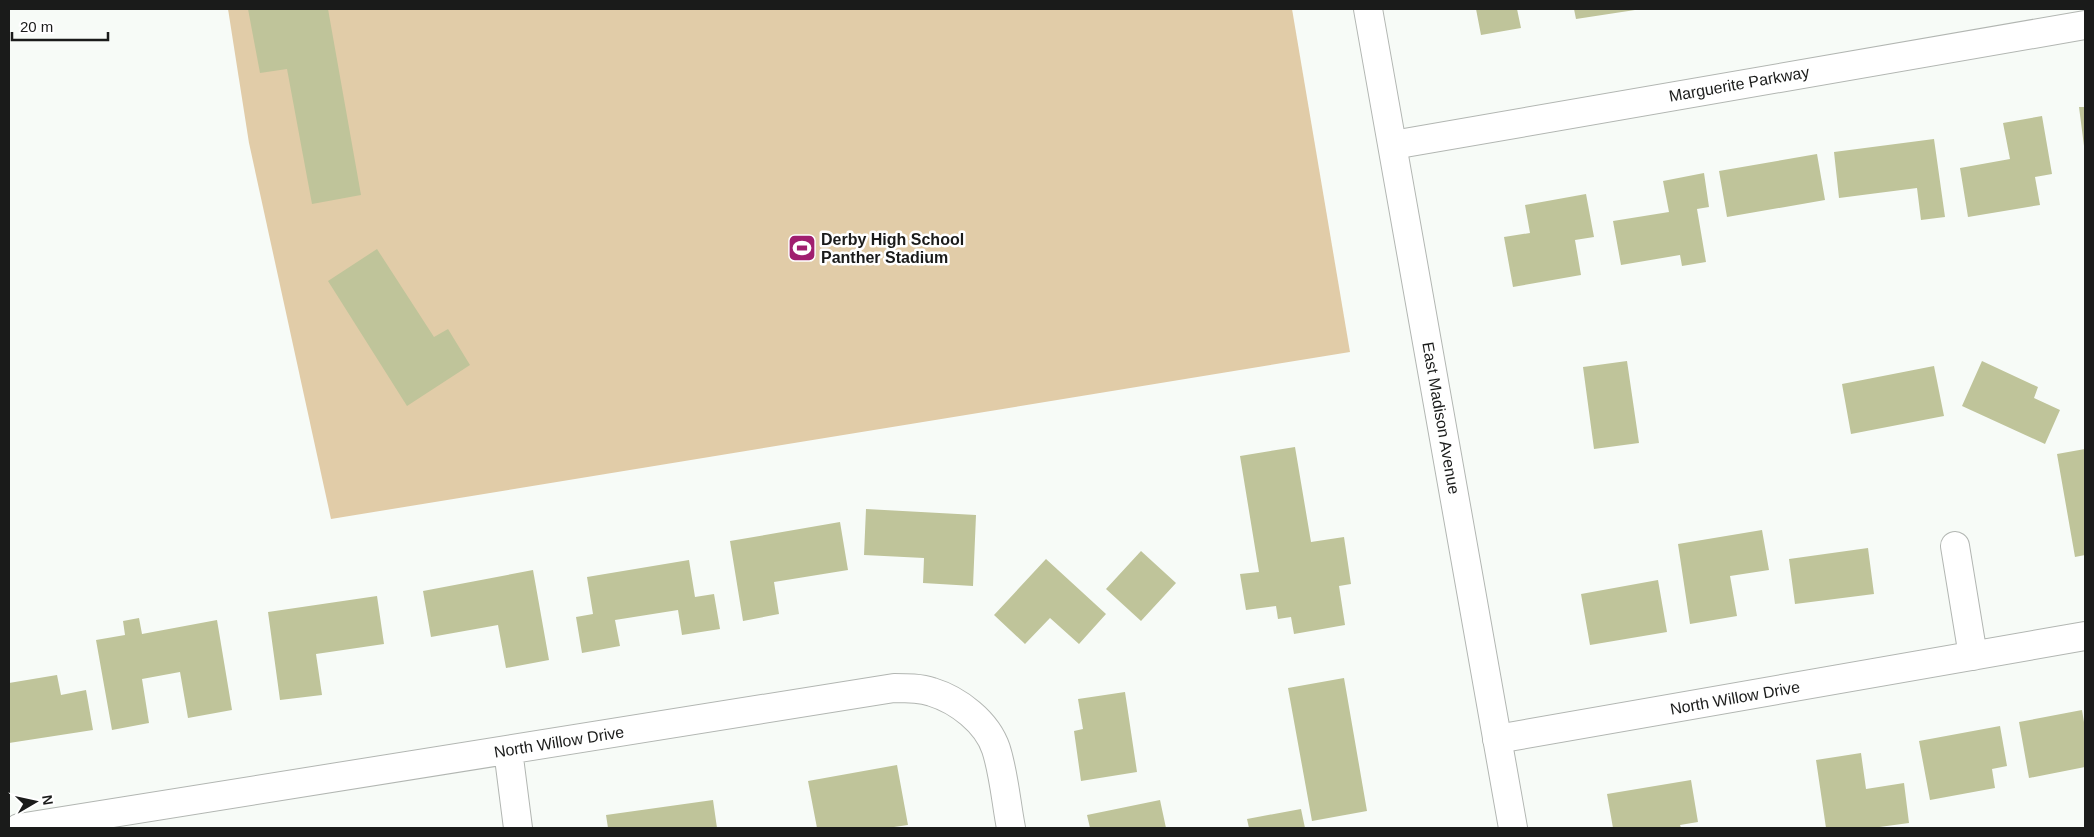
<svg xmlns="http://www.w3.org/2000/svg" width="2094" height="837" viewBox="0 0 2094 837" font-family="Arial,sans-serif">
<rect width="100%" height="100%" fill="#f7fbf7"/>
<path fill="#e1cca8" d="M228,9H1292L1350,352L331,519L249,143Z"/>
<path fill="#bfc49a" d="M248,9H328L361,195L312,204L287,69L260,73Z
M1476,9H1517L1521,28L1481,35Z
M1574,9H1635V10L1576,19Z
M2079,107H2085V146H2084Z
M2042,116L2052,174L2035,177L2040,205L1968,217L1960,168L2010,159L2003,123Z
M1934,139L1945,217L1921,220L1917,188L1839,198L1834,152Z
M1817,154L1825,200L1727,217L1719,171Z
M1704,173L1709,207L1697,209L1706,262L1682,266L1680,255L1621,265L1613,221L1669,212L1663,181Z
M1586,194L1594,237L1575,240L1581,275L1513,287L1504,237L1530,233L1525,205Z
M377,249L434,337L448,329L470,365L407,406L328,281Z
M1627,361L1639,443L1594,449L1583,367Z
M1982,361L2038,387L2034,398L2060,410L2045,444L1962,406Z
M1934,366L1944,416L1851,434L1842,384Z
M1295,447L1311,542L1344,537L1351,584L1339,586L1345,625L1294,634L1291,617L1278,619L1276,606L1246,610L1240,574L1259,572L1240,456Z
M2085,449V555L2075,557L2057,454Z
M866,509L976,515L973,586L923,583L924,558L864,555Z
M840,522L848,570L774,582L779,614L743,621L730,541Z
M1762,530L1769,570L1730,576L1737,616L1690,624L1678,544Z
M1868,548L1874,594L1795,604L1789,559Z
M1141,551L1176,583L1141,621L1106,589Z
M1046,559L1106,614L1079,644L1050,618L1025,644L994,615Z
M689,560L695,597L714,594L720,629L682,635L678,610L615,620L620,646L582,653L576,617L593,614L587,577Z
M533,570L549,660L506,668L498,625L431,637L423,591Z
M1658,580L1667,632L1590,645L1581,594Z
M377,596L384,644L316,654L322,695L280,700L268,612Z
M139,618L142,634L217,620L232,710L188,718L180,672L142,679L149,723L112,730L96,640L125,635L123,621Z
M57,675L61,695L86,690L93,730L9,743V683Z
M1344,678L1367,811L1312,821L1288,688Z
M1125,692L1137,772L1081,781L1074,731L1083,729L1078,699Z
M2082,710L2085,728V767L2029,778L2019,722Z
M2000,726L2007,766L1992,769L1995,788L1930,800L1919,741Z
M1861,753L1866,789L1904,783L1909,823L1872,828H1826L1816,760Z
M897,765L908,825L887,828H817L808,781Z
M1691,780L1698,822L1680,825L1681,828H1613L1607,794Z
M713,800L717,828H608L606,815Z
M1160,800L1166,828H1090L1087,815Z
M1301,809L1305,828H1249L1247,819Z"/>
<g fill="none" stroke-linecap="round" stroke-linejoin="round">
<defs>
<path id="minor" d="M1393,145L2085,25
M1955,546L1973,656
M1497,739L2085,636
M508,750L518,828
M19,828L894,688C907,688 920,688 932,692C958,700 987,722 996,749C1004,774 1006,802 1011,828"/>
<path id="major" d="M1368,9L1513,828"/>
</defs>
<use href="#minor" stroke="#b2b6b2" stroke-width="30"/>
<use href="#major" stroke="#b2b6b2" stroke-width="30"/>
<use href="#minor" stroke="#fff" stroke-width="28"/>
<use href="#major" stroke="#fff" stroke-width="28"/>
</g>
<defs>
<symbol id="stadium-square" viewBox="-11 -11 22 22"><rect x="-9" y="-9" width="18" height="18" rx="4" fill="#a01e6f" stroke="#fff"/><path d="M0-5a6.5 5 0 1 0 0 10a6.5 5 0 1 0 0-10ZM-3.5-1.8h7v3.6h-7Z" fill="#fff"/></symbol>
</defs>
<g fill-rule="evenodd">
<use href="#stadium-square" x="786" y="232" width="32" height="32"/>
</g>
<g text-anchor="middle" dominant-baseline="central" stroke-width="5" stroke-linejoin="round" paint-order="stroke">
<g font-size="16" fill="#1a1b1a" stroke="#fff">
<text transform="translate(1739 84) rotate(-10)">Marguerite Parkway</text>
<text transform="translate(1441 418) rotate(80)">East Madison Avenue</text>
<text transform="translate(1735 698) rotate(-10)">North Willow Drive</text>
<text transform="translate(559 742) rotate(-9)">North Willow Drive</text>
</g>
<g font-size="16" font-weight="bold" fill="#1a1b1a" stroke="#fff" text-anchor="start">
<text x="821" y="239">Derby High School<tspan x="821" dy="18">Panther Stadium</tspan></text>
</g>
</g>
<rect width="2094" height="837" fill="none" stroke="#1a1b1a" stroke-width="20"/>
<g transform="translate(35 802) rotate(81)" stroke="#ffffff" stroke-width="4" paint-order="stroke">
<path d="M0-4L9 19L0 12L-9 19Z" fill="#1a1b1a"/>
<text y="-8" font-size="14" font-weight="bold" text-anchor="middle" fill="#1a1b1a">N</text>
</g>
<path d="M12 32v8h96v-8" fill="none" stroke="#1a1b1a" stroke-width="2.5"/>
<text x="20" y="32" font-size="15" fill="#1a1b1a" stroke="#ffffff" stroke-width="4" paint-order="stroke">20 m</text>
</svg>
